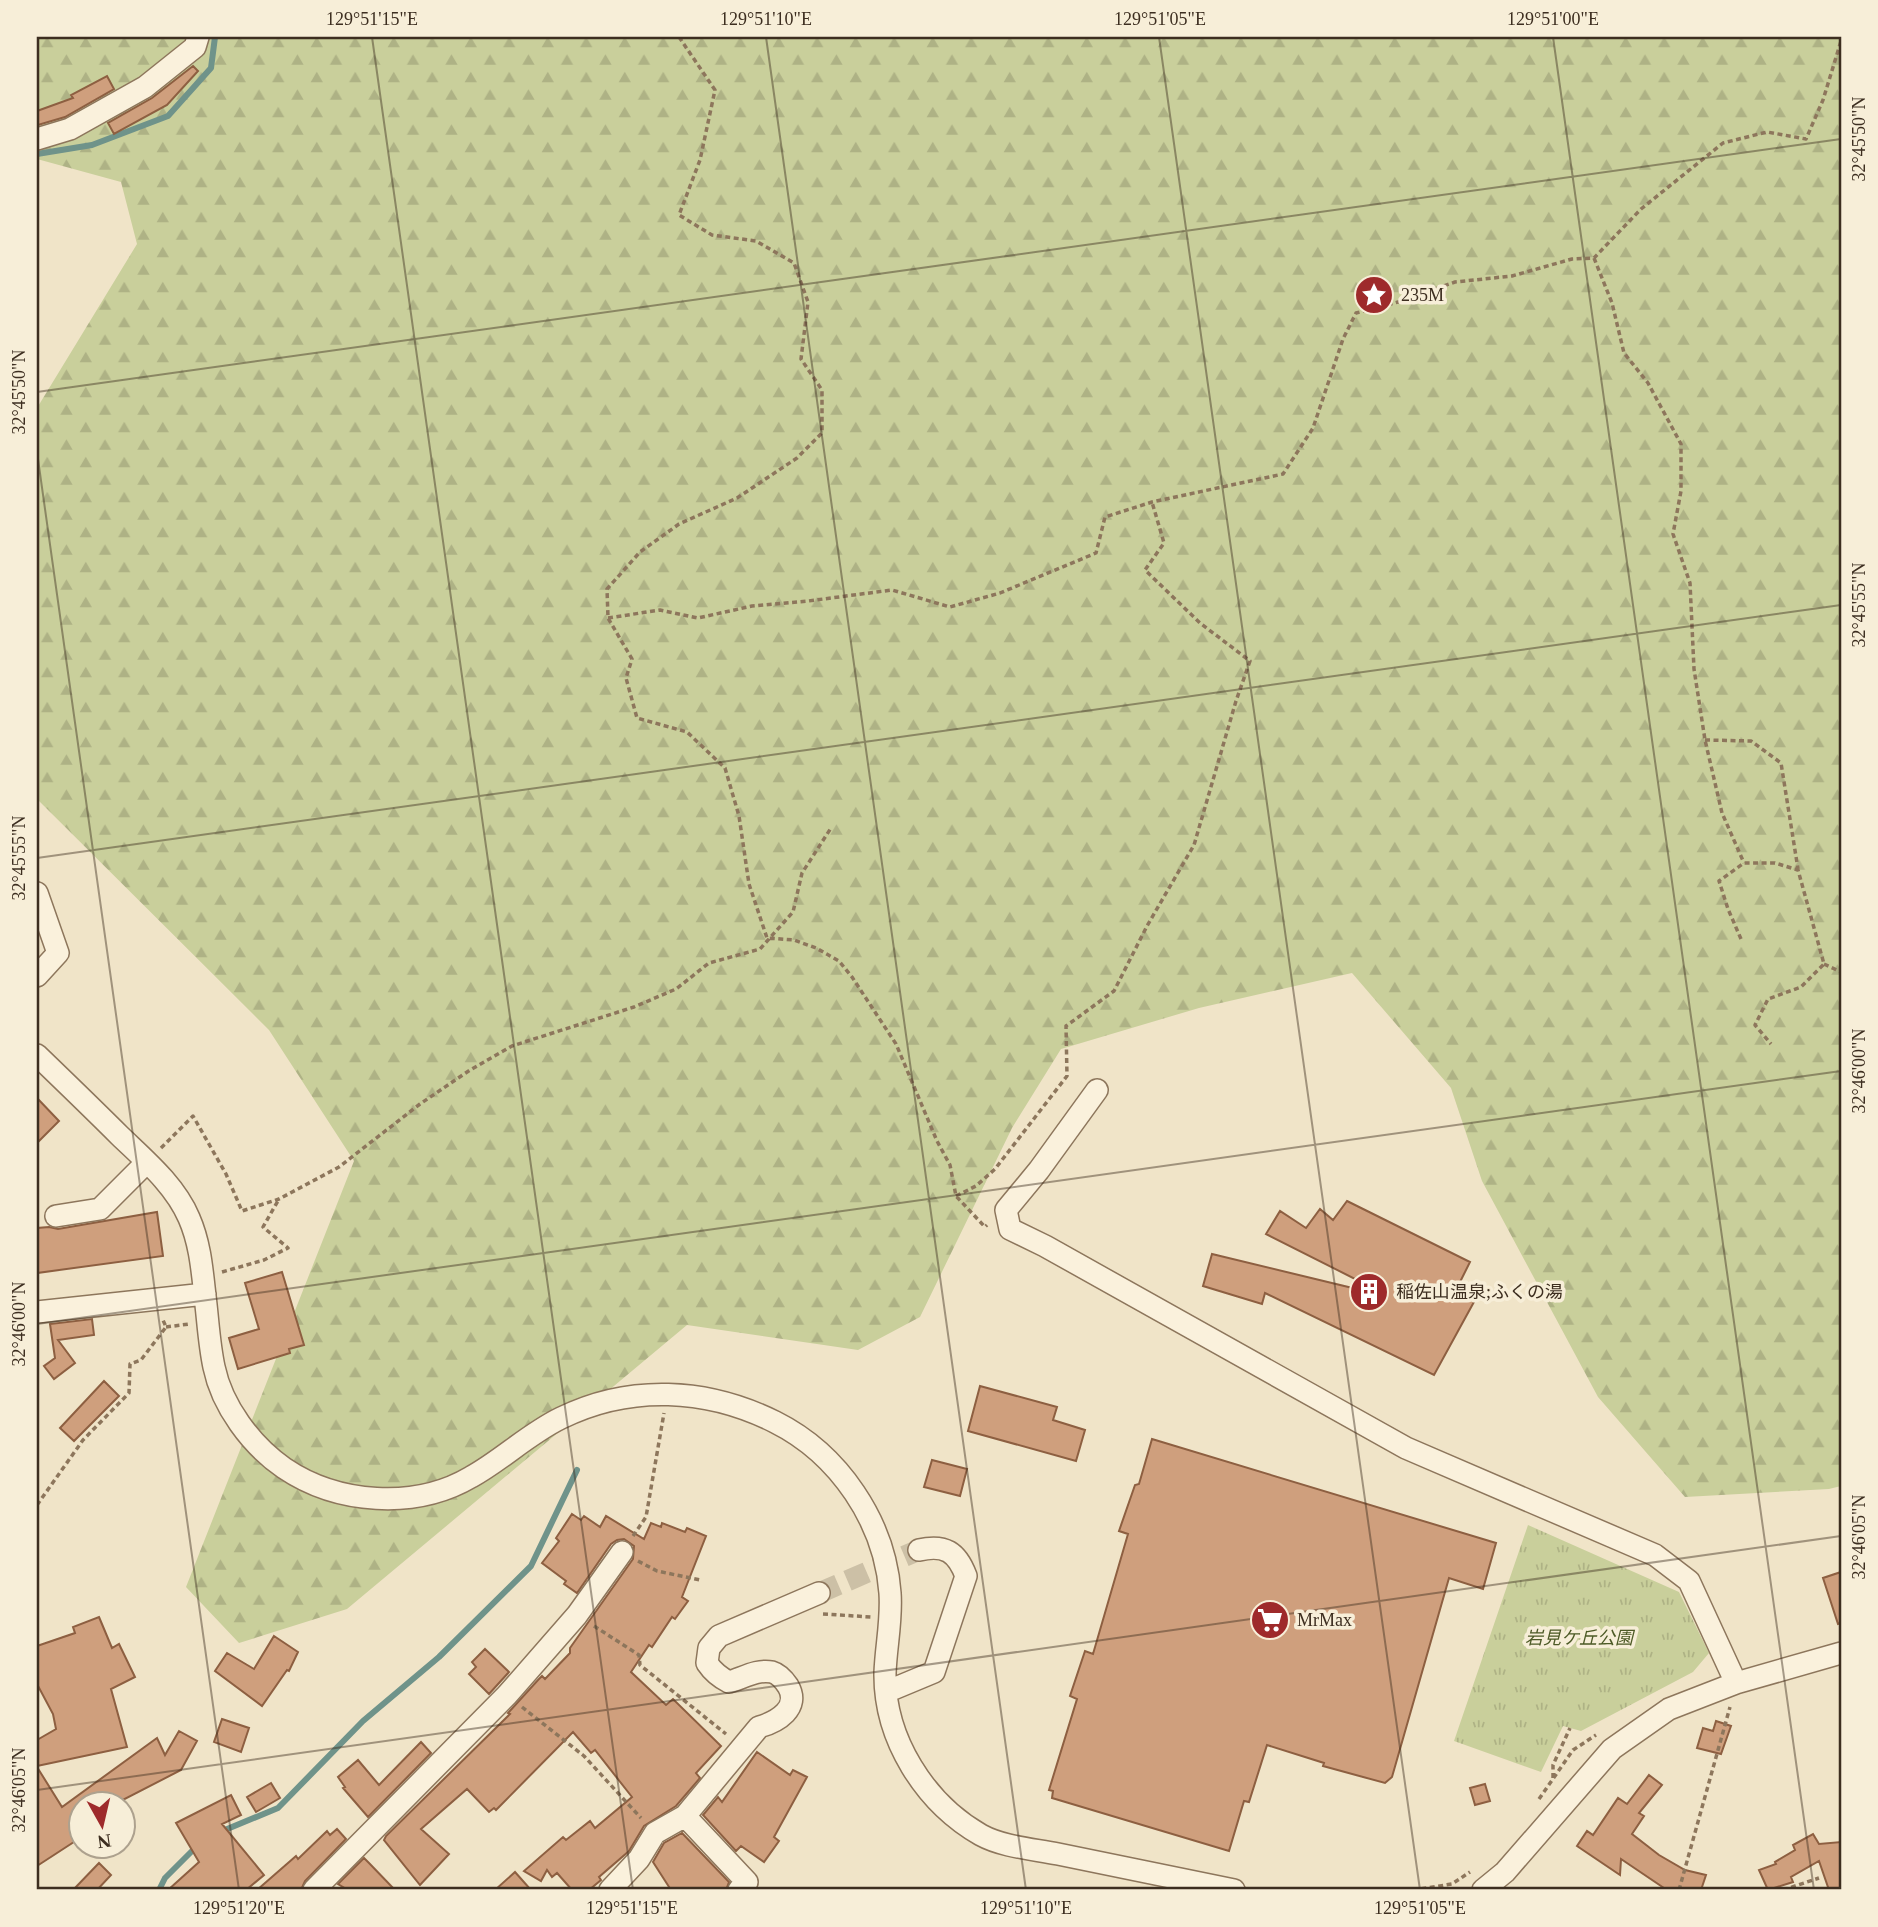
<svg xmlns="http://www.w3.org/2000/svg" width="1878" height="1927" viewBox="0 0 1878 1927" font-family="'Times New Roman','Noto Sans JP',serif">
<defs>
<pattern id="forest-firs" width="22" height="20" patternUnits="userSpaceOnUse" patternTransform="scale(1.75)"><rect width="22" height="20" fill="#c9cf9b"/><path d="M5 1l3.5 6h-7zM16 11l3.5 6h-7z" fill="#aeb285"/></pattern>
<pattern id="park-tufts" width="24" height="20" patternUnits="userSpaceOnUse" patternTransform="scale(1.75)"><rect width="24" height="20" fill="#c9cf9b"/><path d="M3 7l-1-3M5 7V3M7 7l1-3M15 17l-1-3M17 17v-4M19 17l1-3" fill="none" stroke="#aeb285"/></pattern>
</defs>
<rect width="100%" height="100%" fill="#f0e4c8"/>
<path fill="url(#forest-firs)" d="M37,37H1841V1486L1829,1489L1685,1497L1598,1397L1482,1181L1451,1088L1352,973L1199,1008L1061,1049L1012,1128L920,1317L858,1350L687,1325L347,1609L239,1643L186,1587L354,1161L269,1030L37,799V408L137,244L121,182L37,159Z"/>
<path fill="url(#park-tufts)" d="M1528,1525L1679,1592L1709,1653L1693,1672L1581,1731L1563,1726L1541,1772L1454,1741Z"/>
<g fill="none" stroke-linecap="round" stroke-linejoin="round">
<path stroke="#6f938a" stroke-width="6" d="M37,154L92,145L168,116L211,68L215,37
M220,1832L278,1808L363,1721L439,1657L531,1566L577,1470
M159,1890L165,1878L196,1847"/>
</g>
<path fill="#cf9f7d" stroke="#8d5f41" stroke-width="2" d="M193,66L198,71L167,105L114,134L108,123L152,98Z
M107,76L114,89L65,117L38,125L37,111L73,98L71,95Z
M37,1098L59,1121L37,1143Z
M1347,1201L1470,1262L1457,1288L1475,1300L1434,1375L1265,1293L1262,1304L1203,1286L1212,1254L1365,1291L1367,1285L1266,1234L1280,1211L1306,1228L1320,1209L1333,1220Z
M157,1212L163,1256L37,1273V1228L49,1227L58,1229Z
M282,1272L304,1345L289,1349L290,1353L238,1369L229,1338L259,1329L245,1283Z
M92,1319L94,1335L58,1340L75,1363L54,1379L44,1366L55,1358L50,1324Z
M104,1381L119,1396L74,1441L60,1428Z
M980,1386L1057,1407L1053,1420L1085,1430L1076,1461L968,1431Z
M1152,1439L1496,1543L1483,1589L1449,1578L1392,1777L1385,1783L1323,1766L1324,1763L1267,1745L1249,1802L1244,1801L1229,1851L1052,1798L1053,1791L1049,1790L1077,1699L1070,1696L1085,1651L1093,1654L1128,1534L1119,1531L1135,1485L1139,1484Z
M932,1460L967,1469L960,1496L924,1487Z
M572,1514L581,1520L584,1516L600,1527L606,1516L644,1539L651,1523L661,1527L662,1523L685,1532L687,1528L706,1536L682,1597L688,1601L675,1619L672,1617L652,1647L649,1645L631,1672L666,1705L673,1699L721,1746L696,1773L700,1778L676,1806L644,1826L629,1851L599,1877L601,1880L589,1890H572L557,1873L552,1877L547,1870L541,1881L524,1871L563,1837L566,1840L590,1821L595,1828L632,1797L595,1750L591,1753L573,1732L496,1810L494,1808L489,1812L467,1789L421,1829L449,1854L420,1885L384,1840L386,1836L510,1714L508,1713L538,1680L542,1676L545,1679L570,1653V1648L633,1559L634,1546L624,1539L617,1540L611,1544L577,1593L564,1584L566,1581L542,1563L559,1541L556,1538Z
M1841,1572V1623L1838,1624L1823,1578Z
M99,1617L112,1648L119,1644L135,1677L111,1689L127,1747L37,1766V1740L56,1729L53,1714L37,1684V1646L75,1633L73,1627Z
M274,1636L298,1652L289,1671L287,1670L262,1706L215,1671L227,1653L254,1669Z
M485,1649L509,1672L489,1694L469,1674L476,1667L472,1662Z
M222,1719L249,1728L241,1752L214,1742Z
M1716,1721L1731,1726L1721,1754L1697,1748L1703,1728L1713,1731Z
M179,1731L197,1741L181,1770L115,1804H80V1838L37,1866V1767L62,1807L157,1738L165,1755Z
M421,1742L431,1753L368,1817L343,1788L345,1787L338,1777L358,1760L379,1785Z
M757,1752L790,1775L793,1770L807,1777L774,1837L779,1841L764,1862L741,1846L736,1851L703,1815L718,1797L722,1802Z
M1649,1775L1662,1785L1639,1813L1644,1816L1632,1834L1659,1855L1685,1870L1706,1875L1701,1890H1667L1621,1859L1620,1875L1577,1846L1587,1831L1593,1835L1618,1798L1627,1804Z
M271,1783L280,1798L256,1812L247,1797Z
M1485,1784L1490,1801L1475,1805L1470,1788Z
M231,1795L241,1815L222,1824L264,1875L246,1890H168L199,1862L176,1823Z
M337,1829L346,1839L305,1881L301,1890H257L296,1856L298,1859L327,1831L330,1835Z
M682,1833L729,1882L726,1890H671L653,1862L664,1843Z
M1813,1834L1819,1844L1841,1842V1890H1829L1819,1861L1791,1877L1793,1882L1768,1890L1759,1870L1776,1864L1775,1862L1795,1850L1793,1845Z
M364,1858L369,1863L395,1890H348L338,1884Z
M99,1863L111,1875L97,1890H73Z
M515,1872L531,1890H495Z"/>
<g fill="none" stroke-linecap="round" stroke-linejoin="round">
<path stroke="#ccc0a6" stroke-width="21" stroke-dasharray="21 10" stroke-linecap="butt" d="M819,1593L919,1550"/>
<defs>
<path id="minor" d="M37,139L70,129L145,87L195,47L198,37
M37,893L58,953L37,976
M37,1055C65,1082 93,1109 120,1136C145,1160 175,1185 189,1218C200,1243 202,1269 205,1296C208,1320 209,1344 214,1367C222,1406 251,1445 284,1468C337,1504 415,1510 471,1477C502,1460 528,1434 561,1418C630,1384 707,1388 775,1422C839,1454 885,1522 890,1593C892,1620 886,1646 885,1673C884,1739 925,1803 981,1835C1003,1847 1033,1849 1058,1854C1117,1866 1175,1878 1234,1890
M1097,1090L1039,1170L1006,1210L1010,1229L1045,1246L1406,1448L1655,1555L1689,1581L1736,1683
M56,1216L100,1209L147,1162
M37,1312L205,1294
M886,1692L934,1672L966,1576C957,1552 945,1544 919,1550
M685,1816L747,1882L739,1890
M314,1890L507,1695L577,1615L622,1552
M610,1890L639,1859L655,1833L685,1816L759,1727C777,1722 801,1708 788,1686C784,1680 779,1674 772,1672C757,1669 743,1678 729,1682C719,1677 713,1672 707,1663L709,1648L719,1636L819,1593
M1483,1890L1505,1872L1612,1749L1669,1709L1736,1683L1841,1653"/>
</defs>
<use href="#minor" stroke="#8d765c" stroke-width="24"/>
<path stroke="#8d765c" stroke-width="3.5" stroke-dasharray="5 3.5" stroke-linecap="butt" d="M679,37L715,90L700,160L679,215L712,235L756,241L794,263L808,302L801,359L822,390V433L797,458L737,498L679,524L640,552L607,589L608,618L632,659L626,678L637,718L687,732L725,768L739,816L749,884L767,938L794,940L816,948L839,961L852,977L896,1044L937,1141L950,1165L956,1196L985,1227L987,1225
M1594,258L1612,303L1624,353L1648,383L1681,444V491L1673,534L1690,583L1694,669L1705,740L1722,813L1744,863
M608,618L660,610L698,618L752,606L808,601L892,590L950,607L1000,593L1096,553L1105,517L1152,502L1283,474L1313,428L1343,339L1356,313L1398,302L1455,282L1512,276L1572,259L1594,258L1641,209L1723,143L1767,132L1806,139L1823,100L1841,41
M1705,740L1751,741L1781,763L1798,869
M1741,939L1728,909L1719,881L1744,863H1775L1798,870L1824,964L1801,987L1768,999L1755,1025L1771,1044
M1824,964L1841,972
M161,1148L193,1116L226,1174L242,1211L279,1199L339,1167L420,1104L470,1070L512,1046L634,1007L676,989L709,963L760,949L793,912L802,873L831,828
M956,1196L976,1186L995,1169L1067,1076L1066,1026L1114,991L1147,926L1194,845L1236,701L1250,661L1200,623L1145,570L1164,543L1152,502
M222,1272L264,1260L288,1248L263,1227L279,1199
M166,1327L189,1324
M37,1505L83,1440L129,1393L130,1364L141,1360L166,1327L163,1320
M633,1536L646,1517L664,1413
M638,1561L657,1571L700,1580
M823,1614L871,1617
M594,1626L639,1655L640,1665L726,1734
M522,1707L584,1756L641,1818
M1553,1778V1765L1570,1728
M1539,1799L1573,1750L1596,1735
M1413,1890L1452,1884L1470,1872
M1679,1890L1730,1707
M1783,1890L1819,1878"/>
<use href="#minor" stroke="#faf1dc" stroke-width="21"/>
</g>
<path fill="none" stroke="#3d2e20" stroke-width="2" stroke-opacity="0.45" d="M372,37L633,1890M766,37L1026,1890M1159,37L1420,1890M1553,37L1814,1890M37,392L1841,139M37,452L239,1890M37,858L1841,605M37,1324L1841,1071M37,1790L1841,1536"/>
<defs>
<symbol id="sight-disc" viewBox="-11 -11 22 22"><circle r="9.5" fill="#9e2a2b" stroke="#f7eed8"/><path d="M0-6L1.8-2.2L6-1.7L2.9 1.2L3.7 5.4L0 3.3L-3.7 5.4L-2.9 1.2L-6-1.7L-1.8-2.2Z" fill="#fff"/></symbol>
<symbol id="building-disc" viewBox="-11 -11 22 22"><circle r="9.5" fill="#9e2a2b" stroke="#f7eed8"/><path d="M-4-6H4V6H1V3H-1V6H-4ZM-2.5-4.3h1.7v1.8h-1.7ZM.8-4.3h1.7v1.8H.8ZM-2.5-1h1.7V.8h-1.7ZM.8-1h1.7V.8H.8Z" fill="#fff"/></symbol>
<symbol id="supermarket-disc" viewBox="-11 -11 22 22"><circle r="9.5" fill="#9e2a2b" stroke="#f7eed8"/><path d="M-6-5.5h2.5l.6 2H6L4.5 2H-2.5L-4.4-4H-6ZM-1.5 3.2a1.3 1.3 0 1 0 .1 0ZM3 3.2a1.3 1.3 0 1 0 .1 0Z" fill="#fff"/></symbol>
</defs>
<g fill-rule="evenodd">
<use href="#sight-disc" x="1352" y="273" width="44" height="44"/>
<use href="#building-disc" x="1347" y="1270" width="44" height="44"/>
<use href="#supermarket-disc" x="1248" y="1598" width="44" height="44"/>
</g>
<g text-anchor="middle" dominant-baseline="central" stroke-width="7" stroke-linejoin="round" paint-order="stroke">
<g font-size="18" fill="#3d2e20" stroke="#f7eed8" text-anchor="start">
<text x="1401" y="295">235M</text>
<text x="1396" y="1292">稲佐山温泉;ふくの湯</text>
<text x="1297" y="1620">MrMax</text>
</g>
<g font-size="18" font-style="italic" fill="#4d5a26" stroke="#f7eed8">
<text x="1579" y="1638">岩見ケ丘公園</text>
</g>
</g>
<rect width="1878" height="1927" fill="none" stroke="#f7eed8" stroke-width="77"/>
<g transform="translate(102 1825) rotate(172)"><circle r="33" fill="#f7eed8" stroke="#ada18e" stroke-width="2"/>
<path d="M0-5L12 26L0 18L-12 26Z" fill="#9e2a2b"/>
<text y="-10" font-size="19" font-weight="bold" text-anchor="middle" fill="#3d2e20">N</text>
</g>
<rect x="38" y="38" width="1802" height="1850" fill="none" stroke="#3d2e20" stroke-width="2.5"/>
<g font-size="18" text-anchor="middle" fill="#3d2e20">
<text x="372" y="25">129°51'15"E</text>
<text x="766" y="25">129°51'10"E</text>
<text x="1160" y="25">129°51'05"E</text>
<text x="1553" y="25">129°51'00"E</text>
<text transform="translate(1859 139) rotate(-90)" y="6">32°45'50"N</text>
<text transform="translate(19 392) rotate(-90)" y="6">32°45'50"N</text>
<text transform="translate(1859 605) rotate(-90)" y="6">32°45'55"N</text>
<text transform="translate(19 858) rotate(-90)" y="6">32°45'55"N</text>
<text transform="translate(1859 1071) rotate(-90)" y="6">32°46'00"N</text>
<text transform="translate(19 1324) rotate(-90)" y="6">32°46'00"N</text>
<text transform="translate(1859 1537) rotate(-90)" y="6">32°46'05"N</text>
<text transform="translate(19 1790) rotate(-90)" y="6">32°46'05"N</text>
<text x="239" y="1914">129°51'20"E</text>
<text x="632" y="1914">129°51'15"E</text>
<text x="1026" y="1914">129°51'10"E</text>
<text x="1420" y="1914">129°51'05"E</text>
</g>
</svg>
